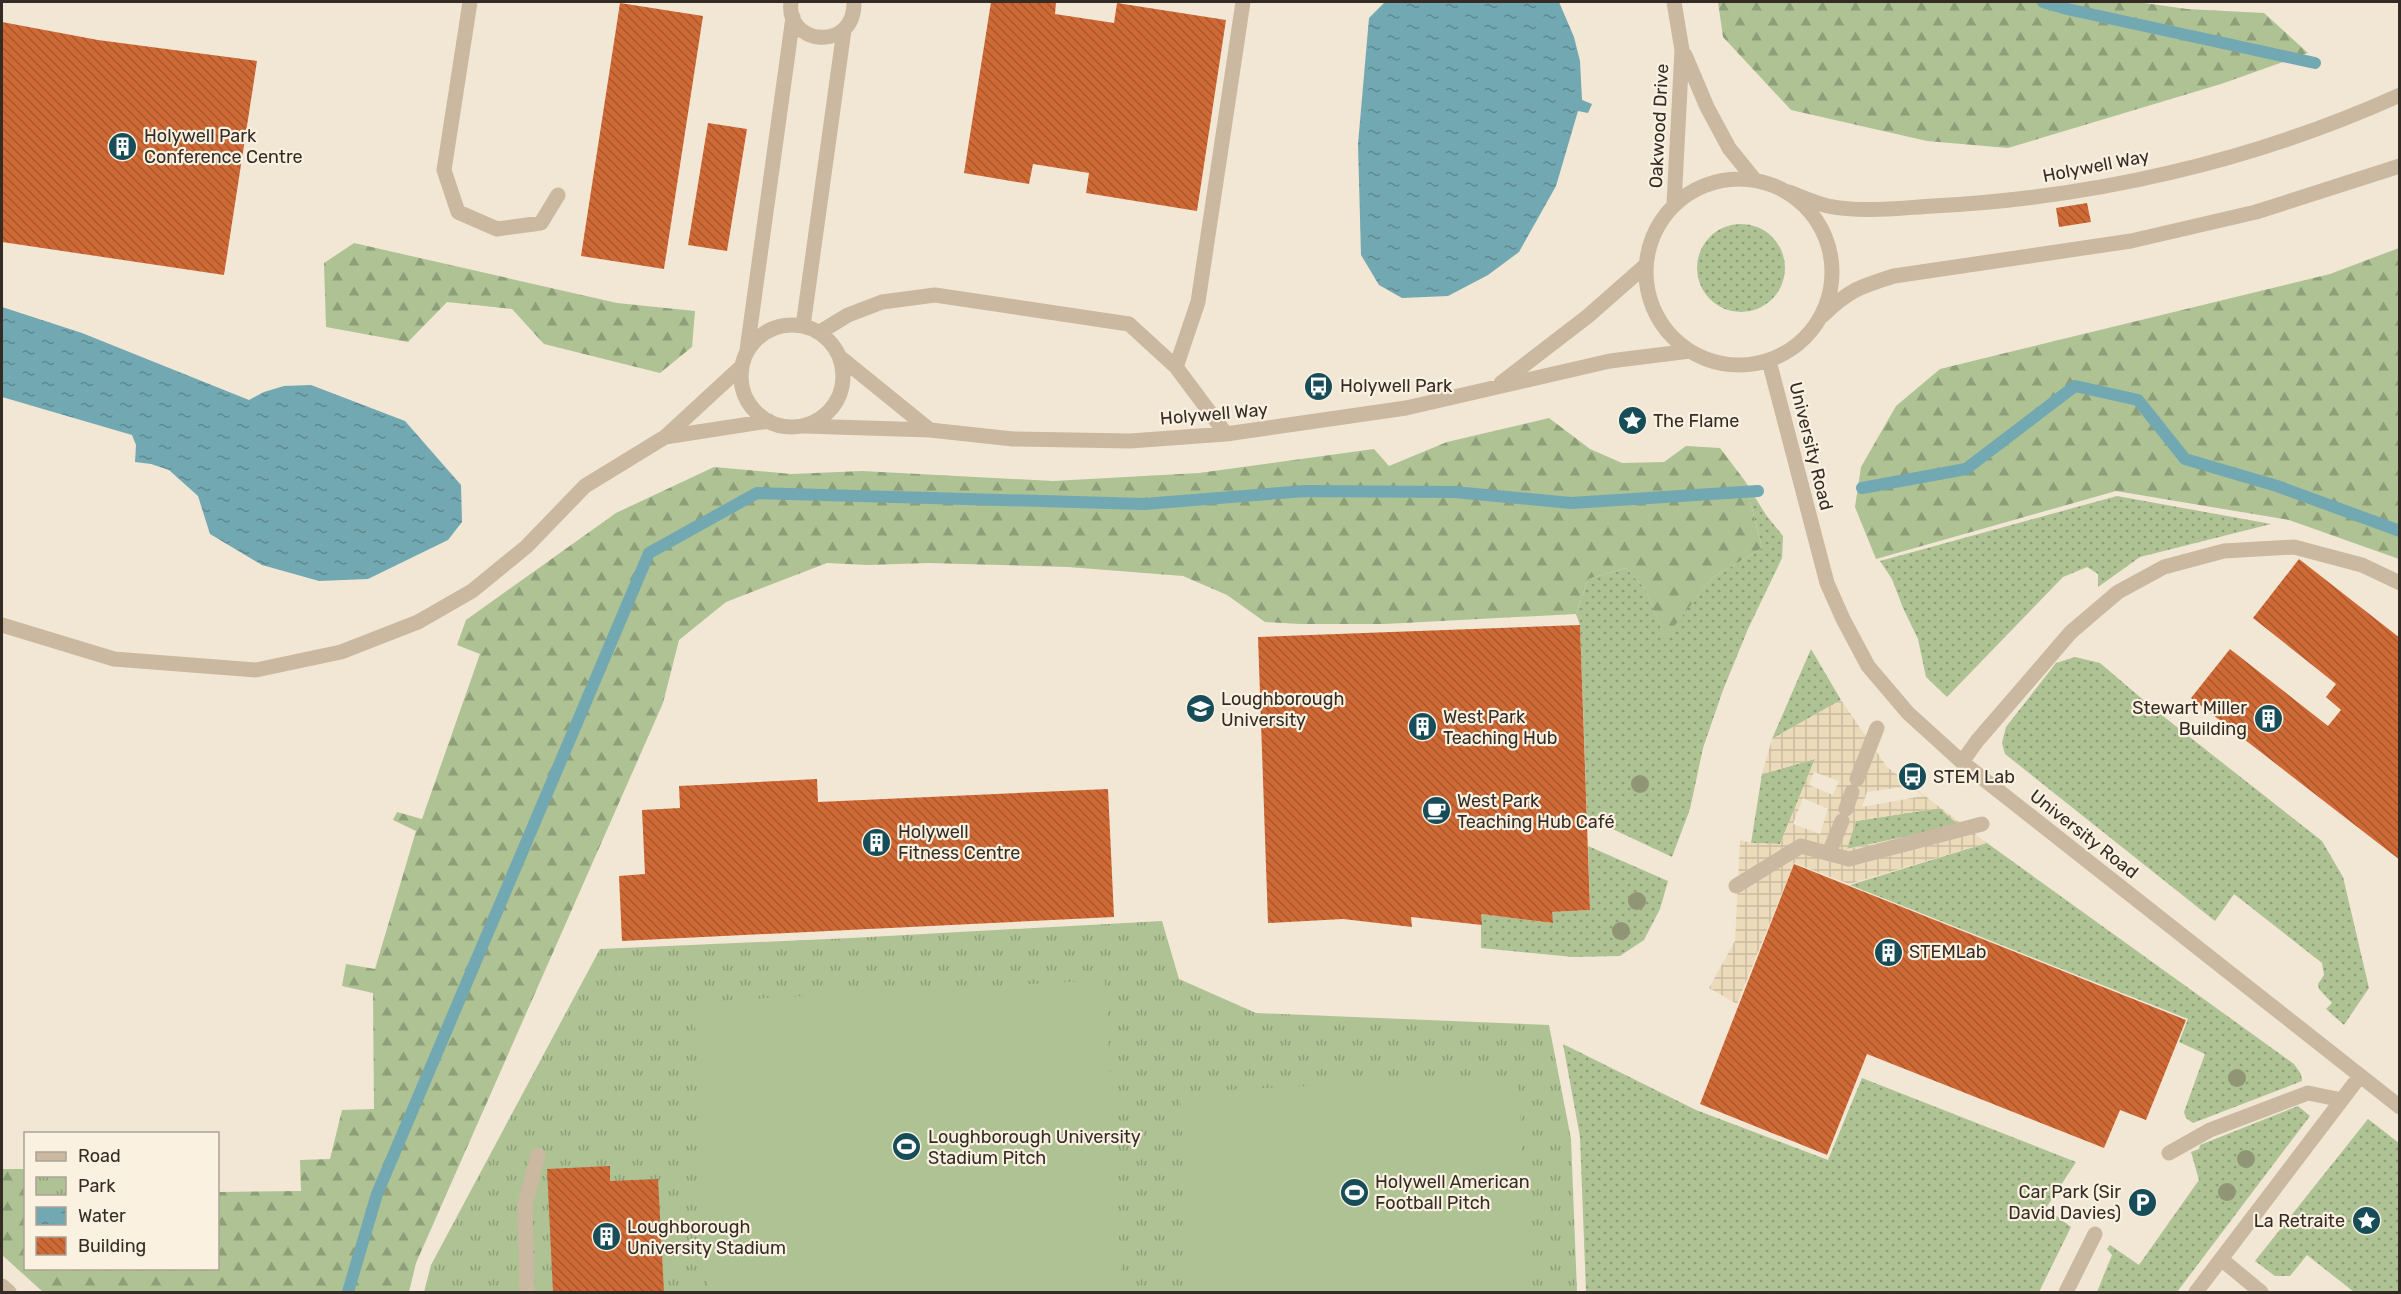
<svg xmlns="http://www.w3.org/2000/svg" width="2401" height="1294" viewBox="0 0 2401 1294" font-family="Rubik,sans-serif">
<defs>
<pattern id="grass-dots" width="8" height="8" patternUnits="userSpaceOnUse" patternTransform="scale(1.5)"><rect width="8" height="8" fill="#aec294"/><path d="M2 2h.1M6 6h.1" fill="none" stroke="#8e9e79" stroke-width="1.8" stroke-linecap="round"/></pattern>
<pattern id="forest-firs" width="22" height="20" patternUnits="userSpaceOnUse" patternTransform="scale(1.5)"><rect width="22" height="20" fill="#aec294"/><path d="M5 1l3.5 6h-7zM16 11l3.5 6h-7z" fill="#8e9e79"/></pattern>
<pattern id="park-tufts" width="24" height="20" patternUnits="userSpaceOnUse" patternTransform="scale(1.5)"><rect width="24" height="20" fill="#aec294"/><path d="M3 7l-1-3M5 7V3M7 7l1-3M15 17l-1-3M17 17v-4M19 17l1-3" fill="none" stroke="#8e9e79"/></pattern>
<pattern id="plaza-grid" width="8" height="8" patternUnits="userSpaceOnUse" patternTransform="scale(1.5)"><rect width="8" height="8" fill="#ecdbba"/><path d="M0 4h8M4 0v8" fill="none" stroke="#cbbca0"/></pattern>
<pattern id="water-ripples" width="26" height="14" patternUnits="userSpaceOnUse" patternTransform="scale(1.5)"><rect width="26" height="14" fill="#72a8b1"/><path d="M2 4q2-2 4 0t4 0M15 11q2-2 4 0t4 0" fill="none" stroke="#5e8990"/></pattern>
<pattern id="building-back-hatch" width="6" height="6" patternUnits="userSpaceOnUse" patternTransform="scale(1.5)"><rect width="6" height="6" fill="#cf6a36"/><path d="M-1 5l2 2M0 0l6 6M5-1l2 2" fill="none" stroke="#a9572d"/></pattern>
</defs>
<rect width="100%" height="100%" fill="#f2e7d5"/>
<path fill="url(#grass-dots)" d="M1697 268a44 44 0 1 1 88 0a44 44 0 1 1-88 0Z
M1745,481L1766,515L1783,536L1782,558L1748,629L1723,690L1703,748L1690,809L1672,857L1587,817L1580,625L1576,614L1588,579L1626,568L1646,590L1665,637L1712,578L1762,548Z
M2117,496L2271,524L2140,557L2098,587V574L2087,567L2063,577L1947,697L1926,677L1918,639L1903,608L1892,579L1880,561Z
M1811,649L1841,700L1772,739Z
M2075,657L2100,663L2154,709L2322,841L2343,877L2369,988L2344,1025L2326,1009L2332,1003L2319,989L2318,984L2324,975L2322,963L2234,894L2215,921L2005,754L2002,743L2006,727L2056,663Z
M1815,759L1780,844L1751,843L1762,774Z
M1940,808L1961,825L1846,849L1856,821Z
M1987,843L2294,1064L2301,1074L2302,1081L2193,1123L2186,1118L2184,1112L2205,1054L2179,1042L2188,1019L1850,885Z
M1588,846L1668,881L1660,909L1644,940L1620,956L1573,957L1481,948V914L1552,923V912L1590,910Z
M1563,1044L1696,1110L1828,1160L1862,1078L2076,1162L2046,1208L2071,1227L2039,1292H1586L1580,1137Z
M2298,1106L2310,1116L2177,1292H2097L2112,1255L2107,1249L2110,1245L2139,1265L2199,1180L2191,1152L2199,1149L2200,1145Z
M2368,1119L2399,1143V1291L2398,1292H2354L2307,1255L2290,1276H2275L2255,1261Z"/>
<path fill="url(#forest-firs)" d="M1718,2H2137L2187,9L2264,13L2308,53L2221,84L2008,148L1927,141L1791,110L1723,37Z
M354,243L617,303L695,311L692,347L660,373L544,344L512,309L447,302L408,342L326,327L324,263Z
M2399,248V559L2289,520L2116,491L1876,559L1855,507L1861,467L1896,406L1940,369L2330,274Z
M1549,418L1590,449L1622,463L1664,462L1686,446L1720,448L1745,481L1762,548L1712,578L1665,638L1646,590L1626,568L1588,579L1576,614L1385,624H1300L1265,622L1227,595L1183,576L1068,567L929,563L868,565L827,563L726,602L679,640L663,703L416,1263L409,1292H43L2,1255V1169H25L26,1268H218V1192L301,1191L300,1160L330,1159L342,1110L374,1109L373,993L342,986L346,964L375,969L416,831L393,820L397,812L422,819L480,654L457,645L466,620L616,513L714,467L791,474L862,471L1053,481L1199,473L1374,449L1389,466L1447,442Z"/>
<path fill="url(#park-tufts)" d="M1162,921L1179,979L1256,1013L1549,1025L1571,1139L1577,1292H424L431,1265L600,949L851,938Z"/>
<path fill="#aec294" d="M1105,980L1122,1292H708L694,1002Z
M1518,1076L1529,1292H1190L1180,1092Z"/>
<path fill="url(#plaza-grid)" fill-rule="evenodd" d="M1841,700L1887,767L1987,843L1849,884L1794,863L1737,1004L1709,988L1735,941L1740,840L1752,843L1780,844L1815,759L1762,774L1772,739ZM1814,772L1839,781L1833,795L1809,785ZM1910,786L1923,796L1862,807L1867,792ZM1803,798L1828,809L1820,834L1793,824ZM1939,808L1960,826L1847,849L1856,821Z"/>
<path fill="url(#water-ripples)" d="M1385,2H1559L1574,37L1580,61L1582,100L1592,104L1588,113L1578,111L1556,186L1519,252L1488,275L1448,296L1402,298L1379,285L1361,255L1358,144L1369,18Z
M2,307L82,333L249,400L264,392L284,386L311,385L405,421L461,485L462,522L448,540L368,579L319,581L262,565L210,534L198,496L169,470L151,464L135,462L136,445L132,435L2,397Z"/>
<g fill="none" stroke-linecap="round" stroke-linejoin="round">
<path stroke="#72a8b1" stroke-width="12" d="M2043,2L2067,9L2315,63
M1862,488L1966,469L2075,386L2138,400L2185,459L2277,486L2400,531
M348,1292L377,1194L649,553L757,493L1144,504L1305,491L1454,492L1571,503L1758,491"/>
</g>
<path fill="url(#building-back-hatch)" d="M991,2H1056L1055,14L1114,23L1117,3L1226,20L1197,211L1086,193L1089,173L1033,164L1029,184L964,173Z
M620,3L703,16L664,269L581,256Z
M2,22L98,40L257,61L224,275L2,242Z
M708,123L747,129L727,251L688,245Z
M2087,203L2091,222L2059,227L2056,208Z
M2299,559L2400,638V860L2191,698L2230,649L2328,726L2341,710L2326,697L2336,684L2253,618Z
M1580,625L1590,910L1552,912L1553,923L1481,914L1482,925L1411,917L1412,927L1343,919L1268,923L1258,637Z
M817,779L818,802L1108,789L1114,917L622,941L619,876L645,874L642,810L680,808L679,786Z
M1794,864L2186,1020L2146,1120L2120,1110L2104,1148L1867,1054L1827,1155L1700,1104Z
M610,1166V1181L658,1179L664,1292H553L547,1169Z"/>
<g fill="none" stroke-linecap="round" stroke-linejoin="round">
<path stroke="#cbb8a0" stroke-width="15" d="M470,2L444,170L458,212L497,229L541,223L558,195
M791,2C785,45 855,53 854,2
M1685,55L1707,107L1729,148L1754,179
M1646 272a93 93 0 1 1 186 0a93 93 0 1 1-186 0Z
M1789,192C1802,197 1815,203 1828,206C1862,213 1899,208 1933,206C2093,198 2254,161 2400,95
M1674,204L1682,50L1674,2
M1822,316C1849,290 1859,287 1894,276L2131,241L2256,212L2400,166
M741 376a51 51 0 1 1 102 0a51 51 0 1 1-102 0Z
M803,326L844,30
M820,332L848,315L882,302L935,295L1129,324L1176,367L1226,434
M747,350L793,17
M840,357L930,430
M1769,361L1827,583L1843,619L1868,666L1908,713L1962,762L2400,1107
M1176,367L1198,302L1243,2
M1501,383L1588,316L1646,265
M803,426L930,430L1013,439L1130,441L1226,434L1406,408L1610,361L1690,351
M665,437L769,421
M2,625L114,659L256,670L341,652L418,622L472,591L526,547L585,486L665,437L742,366
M1962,762L1977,741L2071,632L2118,592L2164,567L2224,551L2294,547L2362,565L2400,583
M1857,779L1877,728
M1846,809L1852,792
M1829,853L1842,821
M1736,886L1801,846L1849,859L1982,824
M2169,1153L2210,1130L2308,1093L2342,1100
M2221,1259L2261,1292
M2,1286L9,1292
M527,1292L525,1205L538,1155
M2066,1292L2095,1234
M2196,1292L2360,1076"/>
</g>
<g fill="#909675">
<circle cx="1640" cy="784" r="9"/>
<circle cx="1637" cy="901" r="9"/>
<circle cx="1621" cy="931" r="9"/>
<circle cx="2237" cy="1078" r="9"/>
<circle cx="2246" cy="1159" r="9"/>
<circle cx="2227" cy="1192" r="9"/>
</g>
<defs>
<symbol id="building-disc" viewBox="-11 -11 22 22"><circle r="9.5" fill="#174d58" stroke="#faf1e1"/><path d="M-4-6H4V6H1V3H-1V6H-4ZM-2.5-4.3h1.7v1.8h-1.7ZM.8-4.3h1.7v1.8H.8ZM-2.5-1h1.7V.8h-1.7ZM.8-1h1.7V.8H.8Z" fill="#fff"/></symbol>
<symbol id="bus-disc" viewBox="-11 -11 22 22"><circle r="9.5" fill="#174d58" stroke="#faf1e1"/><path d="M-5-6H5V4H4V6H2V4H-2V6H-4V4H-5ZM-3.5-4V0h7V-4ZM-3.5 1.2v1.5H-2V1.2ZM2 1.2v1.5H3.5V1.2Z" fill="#fff"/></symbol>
<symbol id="sight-disc" viewBox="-11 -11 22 22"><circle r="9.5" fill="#174d58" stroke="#faf1e1"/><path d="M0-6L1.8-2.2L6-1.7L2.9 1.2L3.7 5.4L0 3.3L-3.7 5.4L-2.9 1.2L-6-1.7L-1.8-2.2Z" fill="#fff"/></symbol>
<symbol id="university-disc" viewBox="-11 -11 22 22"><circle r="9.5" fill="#174d58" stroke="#faf1e1"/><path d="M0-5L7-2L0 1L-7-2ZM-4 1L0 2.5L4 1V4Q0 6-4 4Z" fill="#fff"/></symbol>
<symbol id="cafe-disc" viewBox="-11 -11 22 22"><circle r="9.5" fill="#174d58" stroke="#faf1e1"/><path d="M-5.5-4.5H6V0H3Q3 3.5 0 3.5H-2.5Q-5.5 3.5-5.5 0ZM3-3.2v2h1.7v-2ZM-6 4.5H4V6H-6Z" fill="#fff"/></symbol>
<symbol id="stadium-disc" viewBox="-11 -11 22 22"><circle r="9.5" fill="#174d58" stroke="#faf1e1"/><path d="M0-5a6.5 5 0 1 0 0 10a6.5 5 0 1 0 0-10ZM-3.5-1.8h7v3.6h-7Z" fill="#fff"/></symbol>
<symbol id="parking-disc" viewBox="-11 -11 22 22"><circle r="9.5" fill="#174d58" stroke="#faf1e1"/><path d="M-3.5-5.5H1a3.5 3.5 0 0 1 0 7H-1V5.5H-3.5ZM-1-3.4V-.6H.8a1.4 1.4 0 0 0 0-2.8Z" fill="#fff"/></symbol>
</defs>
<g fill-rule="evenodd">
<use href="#building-disc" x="106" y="130" width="33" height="33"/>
<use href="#bus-disc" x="1302" y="370" width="33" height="33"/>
<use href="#sight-disc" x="1616" y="404" width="33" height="33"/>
<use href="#university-disc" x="1184" y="692" width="33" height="33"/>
<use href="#building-disc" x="2252" y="702" width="33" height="33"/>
<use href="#building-disc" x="1406" y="710" width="33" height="33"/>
<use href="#bus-disc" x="1896" y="760" width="33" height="33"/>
<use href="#cafe-disc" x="1420" y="794" width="33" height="33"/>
<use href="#building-disc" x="860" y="826" width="33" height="33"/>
<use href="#building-disc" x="1872" y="936" width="33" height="33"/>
<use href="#stadium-disc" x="890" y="1130" width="33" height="33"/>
<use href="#stadium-disc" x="1338" y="1176" width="33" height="33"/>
<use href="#parking-disc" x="2126" y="1186" width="33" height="33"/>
<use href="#sight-disc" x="2350" y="1204" width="33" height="33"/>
<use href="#building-disc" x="590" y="1220" width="33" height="33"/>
</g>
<g text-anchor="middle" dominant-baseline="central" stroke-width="4.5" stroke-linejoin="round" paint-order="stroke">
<g font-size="18" fill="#342b24" stroke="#faf1e1">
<text transform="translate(1659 126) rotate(-87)">Oakwood Drive</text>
<text transform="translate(2096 166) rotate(-11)">Holywell Way</text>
<text transform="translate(1214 414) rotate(-5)">Holywell Way</text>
<text transform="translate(1811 446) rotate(76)">University Road</text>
<text transform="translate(2084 834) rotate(38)">University Road</text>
</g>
<g font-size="18" fill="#342b24" stroke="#faf1e1" text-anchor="start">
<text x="144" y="136">Holywell Park<tspan x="144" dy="21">Conference Centre</tspan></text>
<text x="1340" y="386">Holywell Park</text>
<text x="1653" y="421">The Flame</text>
<text x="1221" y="699">Loughborough<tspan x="1221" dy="21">University</tspan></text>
<text x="2247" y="708" text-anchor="end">Stewart Miller<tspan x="2247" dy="21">Building</tspan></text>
<text x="1443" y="717">West Park<tspan x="1443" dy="21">Teaching Hub</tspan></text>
<text x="1933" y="777">STEM Lab</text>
<text x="1457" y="801">West Park<tspan x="1457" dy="21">Teaching Hub Café</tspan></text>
<text x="898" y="832">Holywell<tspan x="898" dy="21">Fitness Centre</tspan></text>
<text x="1909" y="952">STEMLab</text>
<text x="928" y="1137">Loughborough University<tspan x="928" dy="21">Stadium Pitch</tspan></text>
<text x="1375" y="1182">Holywell American<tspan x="1375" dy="21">Football Pitch</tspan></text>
<text x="2121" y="1192" text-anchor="end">Car Park (Sir<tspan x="2121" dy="21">David Davies)</tspan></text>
<text x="2345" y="1221" text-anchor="end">La Retraite</text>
<text x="627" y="1227">Loughborough<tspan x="627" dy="21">University Stadium</tspan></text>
</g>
</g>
<rect width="2401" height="1294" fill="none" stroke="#342b24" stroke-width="6"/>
<rect x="24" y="1132" width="195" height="138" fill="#faf1e1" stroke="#aba295" stroke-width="1.5"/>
<rect x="36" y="1152" width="30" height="9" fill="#cbb8a0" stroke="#aba295" stroke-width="1.5"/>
<text x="78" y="1162" font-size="18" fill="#342b24">Road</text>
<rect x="36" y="1177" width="30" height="18" fill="url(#park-tufts)" stroke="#aba295" stroke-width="1.5"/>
<text x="78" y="1192" font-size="18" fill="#342b24">Park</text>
<rect x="36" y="1207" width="30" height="18" fill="url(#water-ripples)" stroke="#aba295" stroke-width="1.5"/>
<text x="78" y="1222" font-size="18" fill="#342b24">Water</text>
<rect x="36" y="1237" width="30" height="18" fill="url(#building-back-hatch)" stroke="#aba295" stroke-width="1.5"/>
<text x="78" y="1252" font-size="18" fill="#342b24">Building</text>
</svg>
